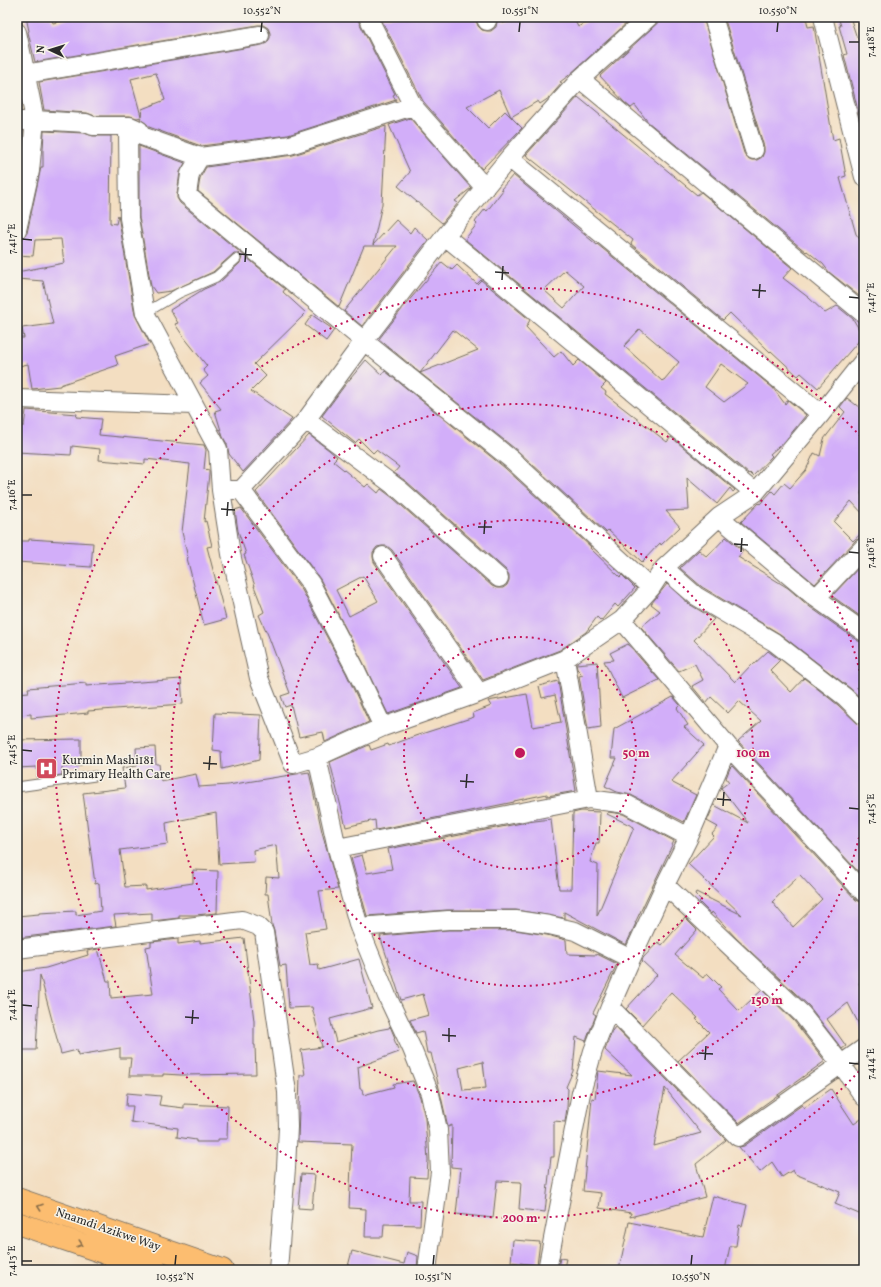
<svg xmlns="http://www.w3.org/2000/svg" width="881" height="1287" viewBox="0 0 881 1287" font-family="Vollkorn,serif">
<rect width="100%" height="100%" fill="#f7f3e8"/>
<filter id="ink" filterUnits="userSpaceOnUse"><feTurbulence type="fractalNoise" baseFrequency=".025" numOctaves="2"/><feDisplacementMap in="SourceGraphic" scale="8" xChannelSelector="R" yChannelSelector="G"/><feConvolveMatrix kernelMatrix="1 2 1 2 8 2 1 2 1" color-interpolation-filters="sRGB"/></filter>
<filter id="wash" filterUnits="userSpaceOnUse"><feTurbulence type="fractalNoise" baseFrequency=".012" numOctaves="4" result="noise"/><feDisplacementMap in="SourceGraphic" scale="16" xChannelSelector="R" yChannelSelector="G"/><feGaussianBlur stdDeviation="0.9" result="paint"/><feColorMatrix in="noise" values="0 0 0 0 0 0 0 0 0 0 0 0 0 0 0 0 0 1.4 0 .05"/><feComposite in="paint" operator="in"/></filter>
<g filter="url(#wash)">
<rect width="100%" height="100%" fill="#f3dec1"/>
<g id="blocks">
<path fill="#d2aef9" fill-rule="evenodd" d="M26,17H51L53,23L76,17H358L359,22L395,94L393,95L396,100L288,135L201,146L149,127L147,124L140,119L141,117L137,118L130,116H95L87,113L44,110L39,82L262,45L267,43L270,38V33L268,28L263,25H258L35,62L28,32L29,31ZM156,73L165,100L142,109L141,116L131,79Z
M380,17H475L478,26L482,30L487,31H491L496,27L497,22V17H502L503,23L518,17H573L578,27L594,17H625L628,22L568,76L560,82L562,83L549,98L540,104L538,101L511,117L522,128L482,169L423,101ZM499,90L511,117L505,111L488,128L467,107Z
M664,17H703L744,153L747,158L752,160H757L762,157L764,152V147L724,17H806L808,27L814,26L833,140L839,138L846,176L840,178L856,234L864,245V300L829,272L823,264L807,251L806,252L648,122L635,105L631,108L624,102L600,76Z
M838,17H850L857,38L864,36V121L861,122L858,110L844,55L847,54L839,26H841Z
M578,97L697,195L701,192L792,268L783,278L809,298L825,313L837,306L853,319L863,336L818,388L801,373L798,376L771,351L770,352L730,313L723,320L631,244L633,240L526,155Z
M410,118L471,188L455,201L458,203L442,223L398,186L410,172L389,125Z
M386,126L382,204L373,245L396,220L410,233L414,227L428,240L362,326L344,311L397,246H364L339,307L198,191L200,178L206,167L293,155Z
M44,131L84,133L93,136H111L110,223L116,224L118,215L135,315L150,344L115,356L118,365L60,385V386L32,389L28,364L19,366L17,357V338H24L22,328L53,324L43,281L17,279V272L64,263L61,239L35,240L33,256L17,255V240L24,237L27,233L41,167H43V150Z
M139,146L185,163L180,172L177,194V198L180,203L285,289L283,292L306,313L254,364L266,376L251,391L292,419L243,472L229,454L227,444L223,437L215,411L221,409L200,383L208,376L203,370L207,366L183,336L175,324L178,323L170,310L204,289L220,282L240,263L242,257L238,253H234L213,272L171,291L156,293L151,286L139,217Z
M513,175L597,245V244L773,388L785,404L788,400L806,415L785,441L770,454L772,456L753,476L750,473L749,474L466,240V238L477,224L475,222L485,209L487,211L503,190L501,189ZM565,270L584,286L564,308L544,290ZM640,329L679,362L664,380H663L662,381L624,346ZM721,364L748,384L724,402L705,387Z
M442,262L452,270L457,265L477,284L481,280L530,320L526,327L554,357L561,351L573,366L579,360L606,383L601,388L606,392L605,394L667,442L671,437L735,490L733,492L730,488L717,504L687,478L689,510L666,511L680,527L661,545L660,543L642,562L608,530L606,532L519,452L420,373L478,350L453,330L420,373L379,339L406,304Z
M312,315L334,330L326,341L305,325Z
M366,360L382,375L385,371L505,468L591,547L590,548L620,577L622,575L635,588L618,607L615,604L601,621L597,617L586,632L560,650L483,680L392,550L387,546H382L377,547L373,552V557L374,562L462,688L388,714L364,664L320,579L256,492L309,435L329,450L337,457L333,461L365,487L368,484L378,493L381,489L393,498L492,586L497,588H503L507,585L509,580V575L506,570L407,482L394,473L399,467L376,450L373,453L359,439L355,443L322,416L345,385ZM363,576L378,601L349,616L336,590Z
M847,398L864,411V480L861,494L864,498V515L851,501L834,522L853,541L864,531V537L856,540L815,584L741,522L759,503L760,504L772,491L775,494L784,483L790,488L806,470L814,453L820,456L824,439L845,412L840,407Z
M26,410L77,414L76,417L101,419L99,435L204,445L206,450L204,469L209,470V474L204,522L206,521L212,546L207,547L226,619L204,625L187,558H188L182,532L190,464L145,459V464L99,460L100,449L72,446L71,455L17,452V426H24Z
M241,508L302,590L346,673L369,722L325,742L323,732L299,737L291,705L285,707L281,696L290,693L268,635L259,615L264,612L254,586H255L244,555L246,554L238,531L235,510Z
M726,537L743,551L738,557L788,588L810,607L858,641L864,642V701L851,689L780,634L702,587L680,568L699,550L707,557Z
M29,539L93,543L91,567L17,562V541H29Z
M864,562V619L832,596Z
M667,584L689,604L714,619L694,640L735,682L752,664L753,665L768,651L780,660L770,670L791,692L804,678L838,705L857,723L864,726V878L738,741L761,721L739,701L728,713L711,697L706,703L692,686L703,680L695,664L679,671L641,627L660,611L651,604Z
M628,644L659,680L622,698L604,661L614,660L610,653Z
M597,662L601,727L588,729L579,676L583,675L577,669L576,664Z
M181,679L183,704L88,711V713L31,718V714L17,715V693L29,692L28,688L86,683V686Z
M558,681L576,791L547,796V794L514,801V802L376,830L375,820L346,827L330,762L369,745L371,750L388,744L389,746L415,736L474,717L473,713L491,706L488,701L527,694L533,727L561,722L555,695L542,698L539,686Z
M673,697L680,705L677,708L688,725L684,727L704,745L671,782L696,795L684,822L631,795L617,792L605,786L617,758H611L614,729Z
M215,713L261,715L259,760L222,769L221,751L213,750Z
M81,739V766L62,767V775L37,778V767L17,768V740Z
M155,747L156,764H159L161,781L196,774L199,787L228,785L309,772L322,832L338,889L319,891L326,929L305,932L310,965L318,964L319,970L359,959L372,1008L330,1019L336,1042L378,1030L389,1028L390,1026L395,1038L394,1039L399,1052L358,1067L360,1089H362L363,1095L394,1087L393,1084L413,1081L420,1097L425,1118L428,1160L427,1178L410,1177L409,1201H421L420,1225L384,1224L383,1237H365L366,1209L349,1208L352,1144L298,1142L300,1075H305L301,1050L322,1047L312,1007L289,1008L286,965L280,966L274,931L272,925L268,894H265L266,877L279,878L276,845L253,850L254,862L219,864L216,813L166,823L168,844L120,850L125,887L146,886V890L193,883V870L218,871L217,913L195,915H179V918L152,921V913L114,915L116,926L17,938V916L39,914V913L76,911V915L101,911L99,883L95,884L83,793L125,788L122,768L137,766L136,748Z
M732,766L856,900L864,903V981L859,983L864,992V1034L848,1003L827,1019L846,1046L842,1049L809,1006L736,938L712,912L711,914L699,902L701,900L695,894L696,892L742,915L688,864L714,836L712,834L718,827L707,821L714,805L748,823L721,788L729,782L726,778L730,768ZM800,875L822,899L793,927L772,902Z
M581,811L600,812L599,843H596L590,862L598,865L597,916L634,827L607,814L608,812L623,814L674,841L635,923H636L626,945L564,912V918L516,910H447L367,916L351,858L362,855L367,873L392,869L388,849L527,822L551,819L559,889H571L573,813Z
M685,918L697,930L675,955L703,978L707,973L721,987L718,989L739,1011L762,990L794,1021L825,1061L739,1123L678,1061L709,1032L696,1019L698,1018L671,992L642,1025L626,1009L657,975L642,961L643,958L658,942L662,945Z
M448,930H515L547,935L566,940L567,954L597,955V954L617,964L593,1013L596,1015L586,1041L576,1037L573,1071L566,1087L568,1089L567,1108L565,1122L554,1121V1157H551L545,1212L519,1209L521,1182L497,1181L493,1218L456,1214L461,1168L451,1167L452,1125L448,1127L431,1053H427L423,1031L416,1033L410,1020L429,1015L423,994L401,1000L380,936ZM483,1062L486,1088L463,1090L459,1068Z
M244,938L254,1021V1045H255L256,1074L181,1075L163,1074V1076H129L131,1058H120V1048L78,1055L77,1050L61,1054L40,975L36,1050H17V972L46,968L88,955L87,951L98,949L107,981H110L111,998L153,994L146,947L151,946V942L178,939V944L200,941V943Z
M615,1027L726,1140L696,1164L705,1197L630,1217L631,1213L599,1208L601,1193L583,1191L592,1098L595,1099L598,1071L632,1075L605,1050L612,1031ZM665,1088L701,1133L654,1146Z
M831,1089L854,1124L864,1117V1216L835,1204L840,1192L795,1174L793,1170L782,1177L772,1162L760,1172L739,1147L744,1146L802,1105L804,1108Z
M127,1093L161,1096L159,1105L184,1108V1104L228,1106L227,1139H218V1142H196V1140L177,1137L178,1128L131,1122L133,1106H126Z
M301,1174L315,1175L312,1209L298,1208Z
M713,1196L747,1205L742,1226L739,1225L736,1246H730L725,1270H619L629,1222L703,1237Z
M513,1240L540,1242L537,1265L511,1262Z
M352,1251L404,1264L407,1252L418,1256L417,1270H347Z
M560,1258L566,1259L564,1267H558Z"/>
</g>
</g>
<g filter="url(#ink)">
<use href="#blocks" fill-opacity="0" stroke="#716a60" stroke-width="1"/>
<g fill="none" stroke-linecap="round" stroke-linejoin="round">
<defs>
<path id="service" d="M145,313L179,293L216,277L236,259
M17,787L95,776"/>
<path id="minor" d="M368,17L413,106L485,188
M485,17L487,21
M713,17L754,150
M823,17L864,177
M17,32L35,120L30,171L17,230
M25,74L260,35
M580,79L864,314
M413,106L290,145L200,157L128,131L129,218L145,313L218,449L221,490L231,554L259,678L293,764L317,757L383,727L479,693L565,659L622,620L651,588L664,568L719,517L755,493L821,414L864,360
M17,121L35,120L86,123L93,126H130L139,130
M200,157L190,174L187,195L364,341L512,460L651,588
M509,158L821,414
M445,236L755,493
M17,399L194,405
M306,420L400,490L499,578
M221,490H241L306,420L364,341L445,236L509,158L580,79L649,17
M241,490L311,584L355,668L383,727
M719,517L816,598L864,632
M383,556L479,693
M664,568L696,596L774,642L845,697L864,716
M816,598L864,547
M622,620L728,746L864,893
M565,659L589,799
M317,757L337,848L359,927L387,996L412,1049L430,1094L438,1130L440,1172L427,1270
M337,848L589,799L626,804L689,837
M665,885L802,1014L841,1064L864,1097
M359,927L448,920H516L549,925L575,931L631,959
M17,949L242,920L258,926L264,932L287,1092L288,1127L286,1168L278,1270
M610,1007L738,1137L864,1048
M547,1270L581,1093L593,1051L610,1007L631,959L665,885L689,837L728,746"/>
<path id="trunk" d="M17,1199L222,1270
M17,1223L156,1270"/>
</defs>
<use href="#service" stroke="#716a60" stroke-width="11"/>
<use href="#minor" stroke="#716a60" stroke-width="20"/>
<use href="#trunk" stroke="#716a60" stroke-width="24"/>
<path stroke="#716a60" stroke-width="2.5" stroke-dasharray="1 3" stroke-linecap="butt" d="M857,688L864,682"/>
<use href="#service" stroke="#fff" stroke-width="9"/>
<use href="#minor" stroke="#fff" stroke-width="18"/>
<use href="#trunk" stroke="#fcbd6f" stroke-width="22"/>
</g>
<defs><path id="oneway-chevron" d="M-2-3.5L2.5 0L-2 3.5" fill="none" stroke-width="1.6" stroke-linecap="round" stroke-linejoin="round"/></defs>
<g stroke="#896d4a">
<use href="#oneway-chevron" transform="translate(40 1207) rotate(-161)"/>
<use href="#oneway-chevron" transform="translate(80 1244) rotate(19)"/>
</g>
</g>
<path fill="none" stroke="#2b2b2b" stroke-width="1.5" d="M261,32L262,22M519,32L520,22M777,32L778,22M849,42H859M22,239L32,240M239,254L252,255M245,262L246,248M495,272L509,273M502,280L503,266M752,290L766,291M849,297L859,298M759,298L760,284M22,495H32M221,509L235,510M227,516L228,502M478,527H492M484,534L485,520M734,544L748,545M741,552L742,538M849,552L859,553M22,750L32,751M203,763L217,764M209,770L210,756M460,781L474,782M466,788L467,774M717,799L731,800M723,806L724,792M849,808L859,809M22,1005L32,1006M185,1017L199,1018M192,1024L193,1010M442,1035L456,1036M449,1042V1028M699,1053L713,1054M705,1060L706,1046M849,1063L859,1064M22,1261H32M175,1265L176,1255M433,1265L434,1255M691,1265L692,1255"/>
<g fill="none" stroke="#c2185b" stroke-width="2" stroke-dasharray="2 4">
<circle cx="520" cy="753" r="116"/>
<circle cx="520" cy="753" r="233"/>
<path d="M864 814A349 349 0 1 1 864 692"/>
<path d="M863 1067A465 465 0 1 1 863 439"/>
</g>
<defs>
<symbol id="hospital-square" viewBox="-11 -11 22 22"><rect x="-9" y="-9" width="18" height="18" rx="4" fill="#d1495b" stroke="#f7f3e8"/><path d="M-5-5h3v3.5h4V-5h3V5h-3V1.5h-4V5h-3Z" fill="#fff"/></symbol>
</defs>
<g fill-rule="evenodd">
<use href="#hospital-square" x="34" y="756" width="25" height="25"/>
</g>
<g text-anchor="middle" dominant-baseline="central" stroke-width="3" stroke-linejoin="round" paint-order="stroke">
<g font-size="12" fill="#2b2b2b" stroke="#f7f3e8" text-anchor="start">
<text x="62" y="761">Kurmin Mashi181<tspan x="62" dy="14">Primary Health Care</tspan></text>
</g>
<g font-size="12" fill="#2b2b2b" stroke="#f7f3e8">
<text transform="translate(108 1230) rotate(19)">Nnamdi Azikwe Way</text>
</g>
</g>
<circle cx="520" cy="753" r="6" fill="#c2185b" stroke="#f7f3e8" stroke-width="2"/>
<g font-size="12" text-anchor="middle" font-weight="bold" fill="#c2185b" stroke="#f7f3e8" stroke-width="3" stroke-linejoin="round" paint-order="stroke">
<text x="636" y="757">50 m</text>
<text x="753" y="757">100 m</text>
<text x="767" y="1004">150 m</text>
<text x="520" y="1222">200 m</text>
</g>
<rect width="881" height="1287" fill="none" stroke="#f7f3e8" stroke-width="44"/>
<g transform="translate(50 50) rotate(274)" stroke="#f7f3e8" stroke-width="3" paint-order="stroke">
<path d="M0-3L7 15L0 10L-7 15Z" fill="#2b2b2b"/>
<text y="-6" font-size="11" font-weight="bold" text-anchor="middle" fill="#2b2b2b">N</text>
</g>
<rect x="22" y="22" width="837" height="1243" fill="none" stroke="#2b2b2b" stroke-width="1.5"/>
<g font-size="10" text-anchor="middle" fill="#2b2b2b">
<text x="262" y="14">10.552°N</text>
<text x="520" y="14">10.551°N</text>
<text x="778" y="14">10.550°N</text>
<text transform="translate(870 42) rotate(-90)" y="4">7.418°E</text>
<text transform="translate(11 239) rotate(-90)" y="4">7.417°E</text>
<text transform="translate(870 298) rotate(-90)" y="4">7.417°E</text>
<text transform="translate(11 495) rotate(-90)" y="4">7.416°E</text>
<text transform="translate(870 553) rotate(-90)" y="4">7.416°E</text>
<text transform="translate(11 750) rotate(-90)" y="4">7.415°E</text>
<text transform="translate(870 809) rotate(-90)" y="4">7.415°E</text>
<text transform="translate(11 1005) rotate(-90)" y="4">7.414°E</text>
<text transform="translate(870 1064) rotate(-90)" y="4">7.414°E</text>
<text transform="translate(11 1261) rotate(-90)" y="4">7.413°E</text>
<text x="175" y="1280">10.552°N</text>
<text x="433" y="1280">10.551°N</text>
<text x="691" y="1280">10.550°N</text>
</g>
</svg>
